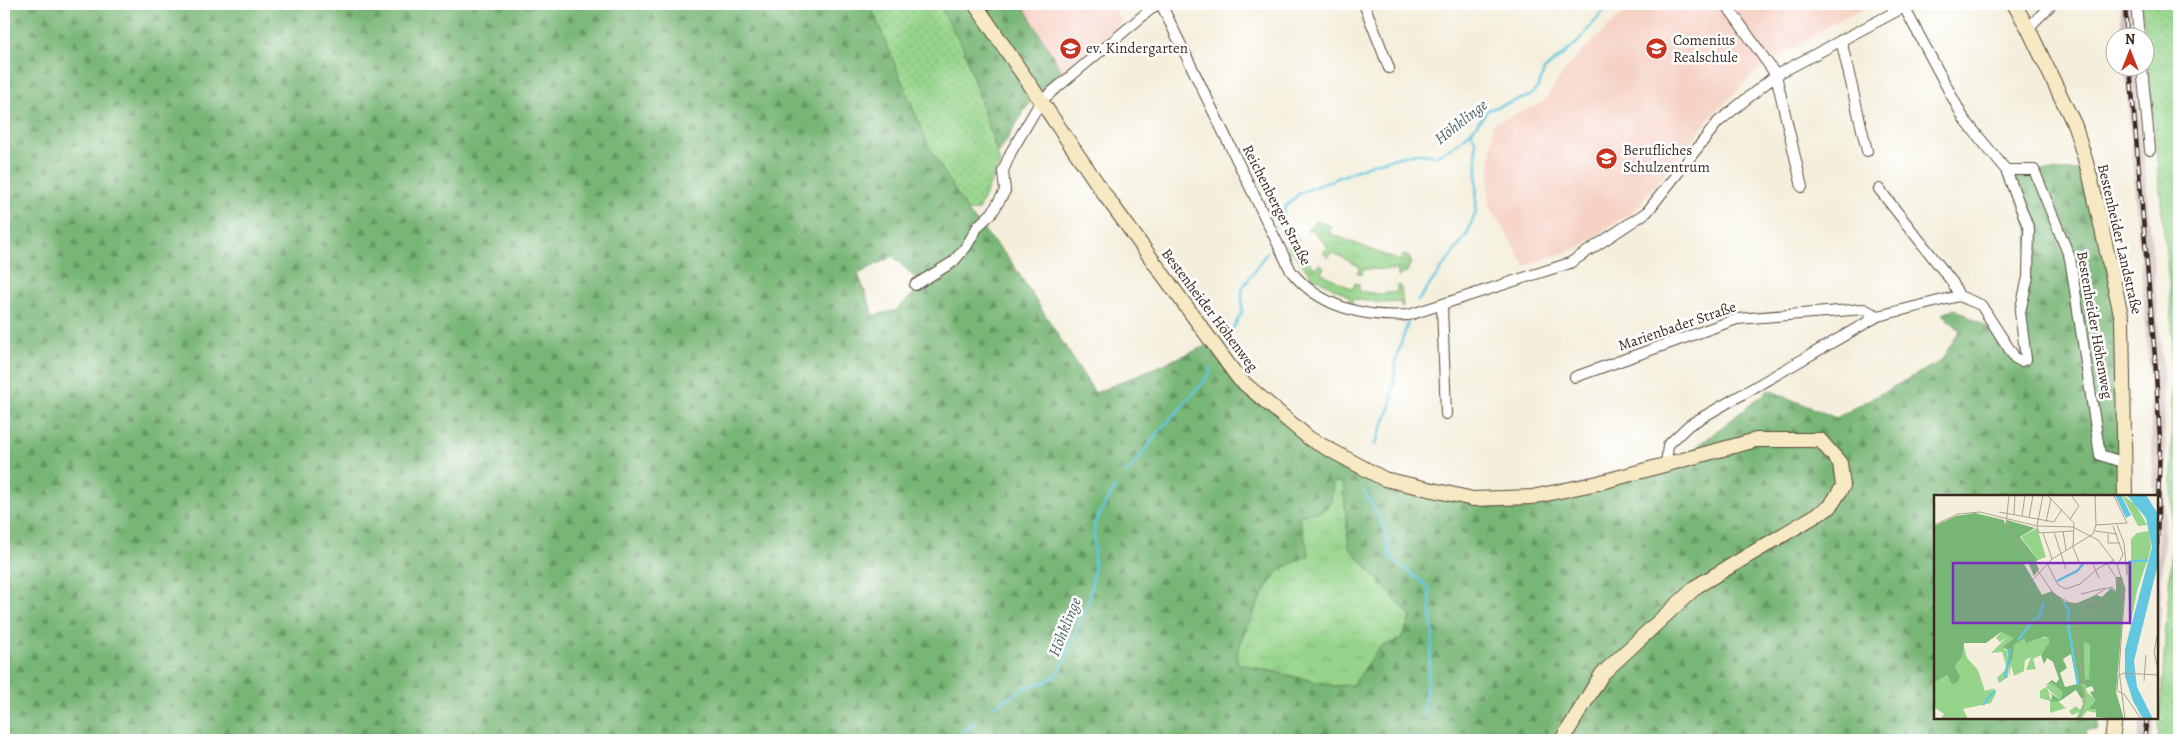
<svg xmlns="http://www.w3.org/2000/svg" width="2183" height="744" viewBox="0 0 2183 744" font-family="Alegreya,serif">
<defs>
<pattern id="grass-tufts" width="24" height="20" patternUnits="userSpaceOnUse" patternTransform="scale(1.25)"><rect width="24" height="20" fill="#95d48a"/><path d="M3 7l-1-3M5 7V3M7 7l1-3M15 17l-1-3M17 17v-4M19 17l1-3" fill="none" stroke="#81b677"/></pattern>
<pattern id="forest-firs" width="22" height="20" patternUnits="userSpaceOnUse" patternTransform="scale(1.25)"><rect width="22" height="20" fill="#78b676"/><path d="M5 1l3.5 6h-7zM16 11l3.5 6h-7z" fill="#649460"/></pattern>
<pattern id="park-dots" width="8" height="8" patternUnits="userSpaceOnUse" patternTransform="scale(1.25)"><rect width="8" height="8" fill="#95d48a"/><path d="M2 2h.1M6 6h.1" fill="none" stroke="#81b677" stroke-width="1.8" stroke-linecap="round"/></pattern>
</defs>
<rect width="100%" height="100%" fill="#fff"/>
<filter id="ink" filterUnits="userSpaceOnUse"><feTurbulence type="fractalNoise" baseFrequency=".02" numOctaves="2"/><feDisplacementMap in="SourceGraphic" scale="10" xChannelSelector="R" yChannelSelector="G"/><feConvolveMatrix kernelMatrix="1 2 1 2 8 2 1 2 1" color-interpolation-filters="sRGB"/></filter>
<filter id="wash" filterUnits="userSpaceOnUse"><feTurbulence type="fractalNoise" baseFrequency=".0096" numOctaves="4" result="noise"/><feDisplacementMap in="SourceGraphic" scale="20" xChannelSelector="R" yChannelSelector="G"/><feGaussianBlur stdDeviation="1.12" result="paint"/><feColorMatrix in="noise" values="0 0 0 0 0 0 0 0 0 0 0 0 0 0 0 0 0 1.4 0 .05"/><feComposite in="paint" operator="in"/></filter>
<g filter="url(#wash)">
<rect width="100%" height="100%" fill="#f4efdc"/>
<path fill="#f6d1c5" d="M1022,4H1113L1121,21L1064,75Z
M1633,4H1874L1835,22L1756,72L1707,121L1637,208L1578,248L1525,266L1488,203L1493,124L1542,103L1575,58Z"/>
<path fill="#d1bfbf" d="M2120,4H2129L2133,37H2122Z
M2125,68H2136L2163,372L2166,460L2165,518L2157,693V497L2154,496L2149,373Z
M2140,718H2155L2152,740H2138Z"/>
<path fill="url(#grass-tufts)" stroke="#687f54" d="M1315,221L1331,226L1329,233L1400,261L1403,255L1409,257L1411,262L1407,272L1398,277V270L1363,269L1362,275L1357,273L1360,267L1332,252L1328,258L1323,252L1328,247L1312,229L1306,232Z
M1296,238L1299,240L1295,244L1314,268L1320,264L1324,267L1321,273L1353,289L1355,283L1359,284V291L1379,294L1397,292V286H1401L1403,306L1401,308V302L1383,303L1353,299L1351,305L1347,303L1350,297L1315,278L1311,284L1307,281L1311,275L1292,251L1286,254L1285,249Z
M1333,482L1343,483L1349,547L1411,617L1401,639L1380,647L1353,685L1334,686L1237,663C1233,648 1265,589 1275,575C1282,566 1299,561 1309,555L1299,516L1331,503Z"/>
<path fill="url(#forest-firs)" stroke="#5a704a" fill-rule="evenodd" d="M4,4H875L871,6L929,147L968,212L1010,260L1095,393L1213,343L1239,379L1310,439L1384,479L1473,499L1532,497L1679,461L1769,390L1836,418L1941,361L1960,330L1942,314L1955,309L1998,333L2021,361L2028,278L2029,229L2006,170L2088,171L2122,319L2125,496L1936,497V718H2099L2097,730H2086L2084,740H4ZM893,256L917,280L919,289L895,311L874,315L858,274ZM1333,482L1343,483L1349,547L1411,617L1401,639L1380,647L1353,685L1334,686L1237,663C1233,648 1265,588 1275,575C1282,566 1299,561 1309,555L1299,516L1323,511L1331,503Z
M938,4H1022L1064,75L1028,105L998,154L963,47Z"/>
<path fill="url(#park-dots)" stroke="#687f54" d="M875,4H938L963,47L1000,163L978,210L968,212L929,147L871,6Z
M2142,4H2179V740H2158L2172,543V315Z"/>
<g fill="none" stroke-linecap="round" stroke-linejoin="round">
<path stroke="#62c7df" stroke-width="2.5" d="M1277,227L1286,206L1300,193L1375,163L1416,153L1436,156L1451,148L1471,132L1488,110L1530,96L1539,86L1544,70L1577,43L1609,4
M1418,301L1467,234L1476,212L1477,165L1475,140L1471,132
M1224,345L1242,312V289L1267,252
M1375,445L1391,406L1396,359L1408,322
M1127,474L1158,433L1207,378L1212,368
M1365,492L1384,528L1390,556L1429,588L1433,636L1423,716
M990,708L1027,687L1048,681L1060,671L1090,597L1094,570V524L1115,488
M1422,737V740
M956,740L975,722"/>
</g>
</g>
<g filter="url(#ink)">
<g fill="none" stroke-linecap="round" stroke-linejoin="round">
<defs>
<path id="street" d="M1161,4L1291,271C1319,307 1365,318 1409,315L1570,263L1647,212L1718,122L1776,75L1910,4
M1364,4L1389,68
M2136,4L2139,38
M1728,7L1776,75L1802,187
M1904,7L1964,119L2006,170
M2028,28L2052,4
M1841,40L1867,151
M2142,68L2150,150
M1879,189L1953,283L1959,296
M915,285L953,262L966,247L978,226L992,213L1005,191L1003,171L1011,152L1041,101L1157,4
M1442,306L1446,414
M1575,377L1737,319L1864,309L1878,316
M1666,465L1668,445L1689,425L1878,316L1959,296L1981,305L2015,358L2021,361L2026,359L2020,312L2028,277L2029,229L2006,170H2034L2070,258L2100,455L2125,463"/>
<path id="secondary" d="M975,4L1105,195L1239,379L1310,439L1384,479L1473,499L1532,497L1598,483L1756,440H1820L1840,463L1843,486L1830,507L1697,586L1602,674L1562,740
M2014,4L2028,28L2075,126L2090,176L2122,319L2125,497
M2112,740L2115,718"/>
</defs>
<use href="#street" stroke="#57483a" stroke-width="12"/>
<use href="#secondary" stroke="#57483a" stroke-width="16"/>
<use href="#street" stroke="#fff" stroke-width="10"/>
<use href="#secondary" stroke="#f6e9c3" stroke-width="14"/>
<defs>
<path id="rail" d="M2125,4L2127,38
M2130,68L2155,357L2160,440L2157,545
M2144,740L2147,718"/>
</defs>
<use href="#rail" stroke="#3b2a1e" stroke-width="4.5"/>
<use href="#rail" stroke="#fff" stroke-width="2.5" stroke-dasharray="8" stroke-linecap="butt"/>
</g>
</g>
<defs>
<symbol id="school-disc" viewBox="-11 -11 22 22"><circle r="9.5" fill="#c8321e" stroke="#fff"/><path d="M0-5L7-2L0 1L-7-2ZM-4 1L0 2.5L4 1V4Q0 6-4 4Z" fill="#fff"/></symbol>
</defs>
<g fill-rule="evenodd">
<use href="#school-disc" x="1058" y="36" width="25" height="25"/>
<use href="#school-disc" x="1644" y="36" width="25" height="25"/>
<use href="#school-disc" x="1594" y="146" width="25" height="25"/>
</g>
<g text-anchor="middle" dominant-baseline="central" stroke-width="5" stroke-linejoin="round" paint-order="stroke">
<g font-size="15" fill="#3b2a1e" stroke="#fff" text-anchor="start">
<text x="1673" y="40">Comenius<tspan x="1673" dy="17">Realschule</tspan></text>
<text x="1086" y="48">ev. Kindergarten</text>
<text x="1623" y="150">Berufliches<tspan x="1623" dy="17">Schulzentrum</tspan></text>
</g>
<g font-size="15" fill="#3b2a1e" stroke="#fff">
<text transform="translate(1277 205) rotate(63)">Reichenberger Straße</text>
<text transform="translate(2120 239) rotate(77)">Bestenheider Landstraße</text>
<text transform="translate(1210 310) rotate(53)">Bestenheider Höhenweg</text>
<text transform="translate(2095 325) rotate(80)">Bestenheider Höhenweg</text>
<text transform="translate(1677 326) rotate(-19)">Marienbader Straße</text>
</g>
<g font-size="16" font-style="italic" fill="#496162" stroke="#fff">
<text transform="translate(1461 122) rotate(-38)">Höhklinge</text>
<text transform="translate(1065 627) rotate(-68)">Höhklinge</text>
</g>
</g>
<g transform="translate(1934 495)">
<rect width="224" height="224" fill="#f4efdc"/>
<path d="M188,0L201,9L213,30L204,31ZM67,137L81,143L70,155H74L72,170L68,157L57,158L73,142L66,147L62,143ZM105,143H115V148L111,158L99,164L102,174L92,175L97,162L91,165L90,176L80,181L77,170L75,182L74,171V182L65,188L63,183L72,174L80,150L90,144L97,152L94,147ZM150,147L156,150L155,185H151ZM29,148L33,163L44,175L51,196L60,193L56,197L61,194L62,198L57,208L29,214L34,224H7L10,219L0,212V188L13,180L16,185L26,181L21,171L28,162ZM118,188L130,197L126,205L113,193L117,205H123L132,213L116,218V206L106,203V196ZM147,189H151L153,197L161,204L156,213L162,214L163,218L153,216L147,224H142L145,217L138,220L135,216L142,211L146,215L149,209L147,203L151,202Z" fill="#95d48a"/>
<path d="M41,18L70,25L71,29L73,25L101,33L86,42L104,65L101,67L105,74L100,81L94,67L90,69L108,100L118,96L131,107L143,108L162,100L168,102L177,93L182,97V82H188L191,94L182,197L190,224L162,222V214H155L161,205L156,197L160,196L158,191L152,193L151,189H147L151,202L147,203L142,195L126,206L117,207L118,200L111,194L126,205L129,197L118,188L111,191L118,185L122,188L125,184L119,167L113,163L110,169L107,160L115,148V143L110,142L94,147L96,153L90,144L80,150L78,164L72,174L74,162V155L69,152L80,143L67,137L52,148H30L28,162L21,171L26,181L24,187L18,189L13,180L0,188V31L22,21ZM150,147L156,150L155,185L151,184ZM137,159L143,189L131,192L126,178L133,173L129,164Z" fill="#78b676" fill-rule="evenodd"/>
<path d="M103,33L112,62L104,65L87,42Z" fill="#95d48a"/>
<path d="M213,66L203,96L196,132L193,68Z" fill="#95d48a"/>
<path d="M215,36L217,52L214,64L197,66V44L203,38Z" fill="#95d48a"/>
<path d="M181,0H187L197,20L192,23ZM193,0H212L224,19V69L200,166L203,192L219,224H209L199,206L191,181V154L218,52L212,23Z" fill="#62c7df"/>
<path fill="none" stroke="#62c7df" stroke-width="2.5" d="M194,67L214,65M123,86L143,76L150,68M130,108L135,116L134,126M99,125L105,122L110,108M134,128L144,190M84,145L98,127M71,183L76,154M49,210L61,195"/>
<path fill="none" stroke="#aaa090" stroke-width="1" d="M75,0L72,30L120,99L138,109L168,106L149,123L142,138L151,206L145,224M109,0L103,31L105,38L139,36M113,0L140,28L139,52L145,67M65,17L120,27L128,14M80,19L81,0M88,21L91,0M95,23L99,0M136,24L145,11L137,0M112,27L117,3M0,30L24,19L46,17L103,31L139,32L164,45L183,70L191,94L185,175L191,224M162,30L193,28L180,1M183,30L190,48L193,80M179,31L189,59L184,70M129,36L132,55M161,36L183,39M120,37L132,74M109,38L118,64M174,39V48H186M113,68L124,90L132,94L146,89L163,74L180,65M159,69L165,83M173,69L182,82M93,91L118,64L159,39L162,30L161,0M183,97L182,82L187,89L189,103M147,99L171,93M154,105L171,94L178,92L182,96M224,137L220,157L224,175M210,186L212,160M207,224L190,199L183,196L184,181L190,178L223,180"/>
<path fill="#7b2cbf" fill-opacity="0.15" stroke="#7b2cbf" stroke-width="2.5" d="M19,68H196V128H19Z"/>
<rect width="224" height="224" fill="none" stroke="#3b2a1e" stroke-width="2.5"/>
</g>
<rect width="2183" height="744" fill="none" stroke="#fff" stroke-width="20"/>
<g transform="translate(2130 52)"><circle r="24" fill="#ffffff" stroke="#b1aaa5"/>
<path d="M0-4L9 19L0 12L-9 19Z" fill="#c8321e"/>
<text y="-8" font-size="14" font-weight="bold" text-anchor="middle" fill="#3b2a1e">N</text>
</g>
</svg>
